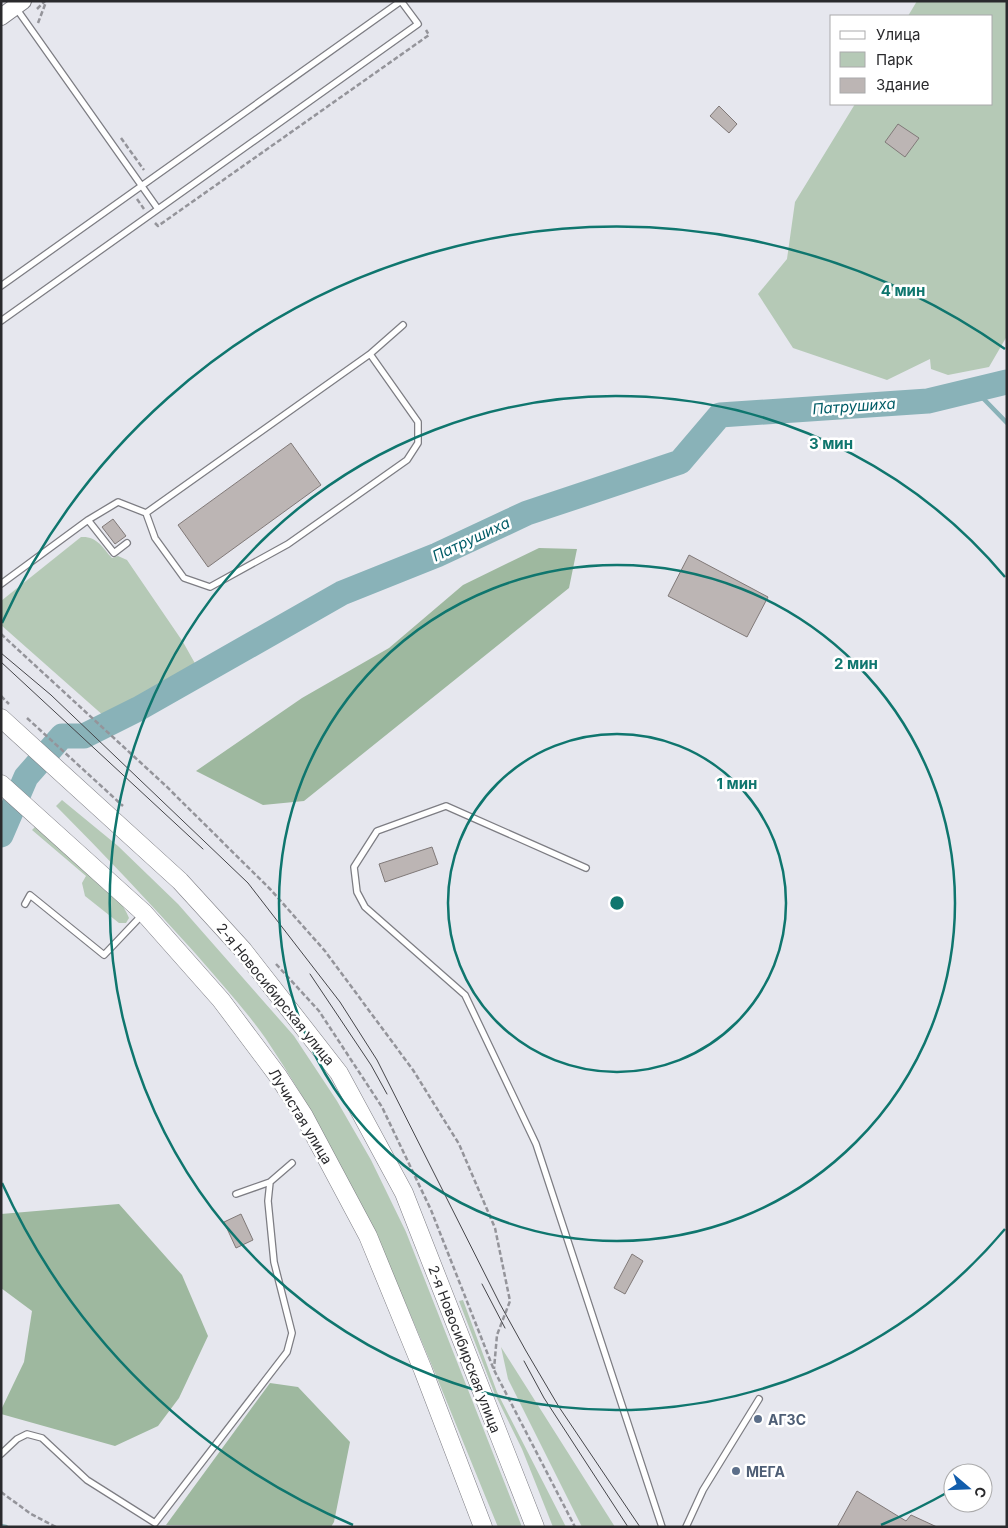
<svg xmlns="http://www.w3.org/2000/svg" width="1008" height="1528" viewBox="0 0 1008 1528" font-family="Inter,sans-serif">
<rect width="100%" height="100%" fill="#e6e7ee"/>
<path fill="#b5c9b6" d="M917,1H1007V336L989,367L948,375L931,369L930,359L887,380L793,348L758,294L787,259L795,202L855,104H992V16H908Z
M81,537C97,536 102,547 112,558L118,556L127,560L183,642L197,667L105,717L1,625V601Z
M62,800L118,846L178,904L294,1036L337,1101L371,1160L406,1232L522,1527H498C429,1361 367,1189 266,1039C245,1009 219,981 195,953C150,903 104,854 56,806Z
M36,826C60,847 120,890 129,918L126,923H119L85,896L82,883L86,876L32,830Z
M463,1300L497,1392L566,1527H553L522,1449L494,1392L459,1301Z
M501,1347L615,1527H582L508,1379Z"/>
<path fill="#9eb89f" d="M539,548L577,549L569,588L304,801L263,805L196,771L302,698L389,648L463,585Z
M119,1204L182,1275L208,1336L179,1398L158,1426L115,1446L1,1414V1410L24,1362L32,1311L1,1288V1214Z
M270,1383L298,1387L350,1442L334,1522L331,1527L166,1525Z"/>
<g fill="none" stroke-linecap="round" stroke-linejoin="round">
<path stroke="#89b2b8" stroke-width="4.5" d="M975,390L1007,423
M1,1526L6,1527"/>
<path stroke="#89b2b8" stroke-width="25" d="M1,835L26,777L62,736H84L138,709L342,593L437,555L527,513L680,462L720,415L928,401L1007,382"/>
</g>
<path fill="#bcb5b4" stroke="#807978" d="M719,106L737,124L729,133L710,116Z
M898,124L919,138L905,157L885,142Z
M291,443L321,485L208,567L178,525Z
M113,519L126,536L115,544L102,527Z
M689,555L768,597L747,637L668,596Z
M432,847L438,864L385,882L379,864Z
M241,1214L253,1240L236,1248L224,1222Z
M632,1254L643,1261L625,1294L614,1288Z
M857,1491L906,1521L911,1515L937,1527H837Z"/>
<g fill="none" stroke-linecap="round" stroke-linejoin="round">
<defs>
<path id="lane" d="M16,8L158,209
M1,286L401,1
M1,321L418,24L401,1
M146,513L370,354
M88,520L114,553L127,543
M1,584L88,520L118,502L146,513L155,538L184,578L210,587L288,544L407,460L418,443V422L370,354L403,325
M586,868L446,806L377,831L354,867L357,892L365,907L465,995L536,1144L662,1527
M25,904L30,895L104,955L142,915
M236,1194L270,1182
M1,1454L17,1439L27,1434L42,1438L87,1480L155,1523L287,1352L292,1333L274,1262L268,1201L270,1182L292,1163
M686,1527L703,1490L759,1399"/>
<path id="secondary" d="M1,17L23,1"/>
<path id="primary" d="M1,718L180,881L243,950L339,1073L404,1193L535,1527
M1,784L144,913L221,1000L278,1076L304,1116L368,1236L423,1370L483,1527"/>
</defs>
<use href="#lane" stroke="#7d7d83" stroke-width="8"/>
<use href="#secondary" stroke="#7d7d83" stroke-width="18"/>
<use href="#primary" stroke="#7d7d83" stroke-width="19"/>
<path stroke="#94949a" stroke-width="2.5" stroke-dasharray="5 2.5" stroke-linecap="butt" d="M37,9L45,1
M38,23L46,2
M121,138L144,170
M137,199L144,209
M155,223L158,226L429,35L426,30
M1,634L166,786L271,890L325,951L413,1070L459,1144L495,1228L510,1301L497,1335L494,1369
M1,696L9,704
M27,718L123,806
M276,964L319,1011L382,1107L431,1210L494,1370L575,1527
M1,1492L31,1514L56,1527"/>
<use href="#lane" stroke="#fff" stroke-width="5.5"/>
<use href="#secondary" stroke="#fff" stroke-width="16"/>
<use href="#primary" stroke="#fff" stroke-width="18"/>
<path stroke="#454549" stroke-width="1" d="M1,653L51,695L248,883L340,1002L377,1060L500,1304L526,1351L559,1407L640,1527
M1,662L203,849
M310,974L371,1065L387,1094
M482,1284L505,1328
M524,1361L544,1398L628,1527"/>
</g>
<g fill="none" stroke="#0f766e" stroke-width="2.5">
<circle cx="617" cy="903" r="169"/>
<circle cx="617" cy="903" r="338"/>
<path d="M1005 1229A507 507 0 1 1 1005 577"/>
<path d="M950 1491A676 676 0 0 1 881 1525M353 1525A676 676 0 0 1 2 1183M2 623A676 676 0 0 1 1005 349"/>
</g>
<g fill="#5c6f8a" stroke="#fff" stroke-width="2">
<circle cx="758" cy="1419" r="5"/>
<circle cx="736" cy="1471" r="5"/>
</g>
<g text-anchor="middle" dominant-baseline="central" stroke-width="5" stroke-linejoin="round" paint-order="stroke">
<g font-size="14" fill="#2a2a2d" stroke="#fff">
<text transform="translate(276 994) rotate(51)">2-я Новосибирская улица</text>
<text transform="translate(301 1116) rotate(59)">Лучистая улица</text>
<text transform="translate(465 1349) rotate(69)">2-я Новосибирская улица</text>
</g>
<g font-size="14" font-weight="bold" fill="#4e5e75" stroke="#fff" text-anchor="start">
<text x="768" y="1419">АГЗС</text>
<text x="746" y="1471">МЕГА</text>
</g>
<g font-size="15" font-style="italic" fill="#005c67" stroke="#fff">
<text transform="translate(854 406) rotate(-4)">Патрушиха</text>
<text transform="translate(471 539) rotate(-25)">Патрушиха</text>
</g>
</g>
<circle cx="617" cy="903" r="8" fill="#0f766e" stroke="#fff" stroke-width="2.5"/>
<g font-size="15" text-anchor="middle" font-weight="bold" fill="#0f766e" stroke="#fff" stroke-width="5" stroke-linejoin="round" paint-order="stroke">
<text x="903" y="296">4 мин</text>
<text x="831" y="449">3 мин</text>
<text x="856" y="669">2 мин</text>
<text x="737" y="789">1 мин</text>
</g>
<rect width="1008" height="1528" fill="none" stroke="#2a2a2d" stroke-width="5"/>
<rect x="830" y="15" width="162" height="90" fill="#ffffff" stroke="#aaaaab"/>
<rect x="840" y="31" width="25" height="8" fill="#ffffff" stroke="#aaaaab"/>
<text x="876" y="40" font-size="15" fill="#2a2a2d">Улица</text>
<rect x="840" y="52" width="25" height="15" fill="#b5c9b6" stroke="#aaaaab"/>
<text x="876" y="65" font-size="15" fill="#2a2a2d">Парк</text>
<rect x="840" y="78" width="25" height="15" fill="#bcb5b4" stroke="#aaaaab"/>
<text x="876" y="90" font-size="15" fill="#2a2a2d">Здание</text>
<g transform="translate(968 1488) rotate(109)"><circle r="24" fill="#ffffff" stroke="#aaaaab"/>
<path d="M0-4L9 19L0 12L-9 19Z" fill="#125dac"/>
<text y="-8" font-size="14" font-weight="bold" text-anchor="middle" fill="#2a2a2d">С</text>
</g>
</svg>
